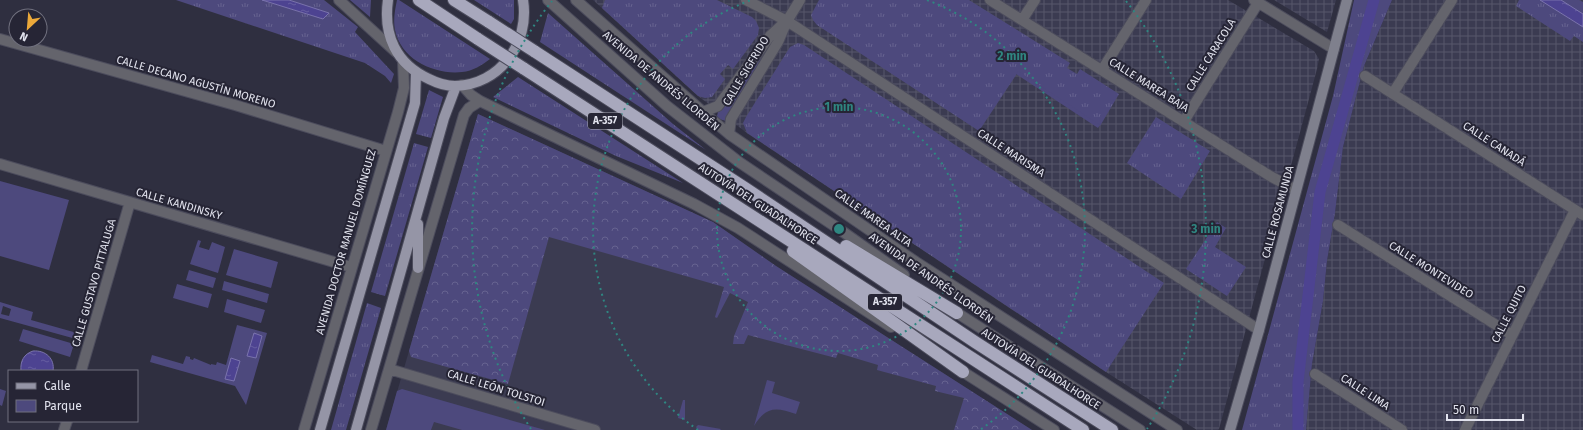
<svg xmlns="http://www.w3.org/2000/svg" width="1583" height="430" viewBox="0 0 1583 430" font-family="'Fira Sans',sans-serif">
<defs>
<pattern id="industrial-grid" width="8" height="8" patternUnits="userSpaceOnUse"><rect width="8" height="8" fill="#3b3b51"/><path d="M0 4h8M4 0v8" fill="none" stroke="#57576a"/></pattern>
<pattern id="grass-tufts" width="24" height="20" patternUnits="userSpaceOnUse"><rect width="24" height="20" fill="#4d497d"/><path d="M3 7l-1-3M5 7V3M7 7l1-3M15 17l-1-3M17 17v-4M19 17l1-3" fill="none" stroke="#666390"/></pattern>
<pattern id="forest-crowns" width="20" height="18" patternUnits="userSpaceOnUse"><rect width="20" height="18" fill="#4d497d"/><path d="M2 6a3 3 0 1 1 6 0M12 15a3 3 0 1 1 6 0" fill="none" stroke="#666390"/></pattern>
<pattern id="water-ripples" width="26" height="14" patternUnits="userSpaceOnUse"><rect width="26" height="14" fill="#4d4391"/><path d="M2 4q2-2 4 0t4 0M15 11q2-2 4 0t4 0" fill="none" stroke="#665ea1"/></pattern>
</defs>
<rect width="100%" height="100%" fill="#2f2f40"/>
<path fill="#3b3b51" d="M478,114L713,222L776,266L1032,430H386Z"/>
<path fill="url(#industrial-grid)" d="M593,0H1228L1314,51L1319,59L1317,69L1292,162L1280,199L1269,244L1219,429L1218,430H1197L1106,372L747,133L698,96Z
M1274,0H1336L1327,32Z
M1392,0H1583V430H1306L1312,364L1323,301L1327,261L1335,213L1343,147L1364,66Z"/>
<path fill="url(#grass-tufts)" d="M176,0H262L323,19L328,13L289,0H324L358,27L355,32L394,74L391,83L385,76L365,63Z
M350,0H371L370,17Z
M397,0H399L490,59C482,65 473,71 462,72C435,75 401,60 395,30C393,20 395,10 397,0Z
M474,0H514V19L511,24Z
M605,0H717L752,17L756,21L759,28L758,35L733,69L728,65L720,74L725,79L712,97L705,98L698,96L602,8Z
M819,0H969L1070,63L1067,68L1077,74L1080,69L1119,94L1100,126L1018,72L979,131L817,25L813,20L811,15Z
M1354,0H1392L1364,66L1343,147L1335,213L1327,261L1323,301L1312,364L1306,430H1242L1333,96Z
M1519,0H1540L1583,27V42L1574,36L1570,41L1516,6Z
M1561,0H1579L1583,2V14Z
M548,13L673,124L706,150L540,42Z
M772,42L773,43L726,121L719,119L717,116L718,112Z
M798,43L804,45L1164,283L1106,372L747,133L743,123L746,117L790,47Z
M518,77L683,183L616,156L493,97Z
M429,90L443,97L431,138L416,134Z
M1156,117L1210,151L1181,199L1127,163Z
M414,143L428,147L385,296L371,292Z
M1217,222L1226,228L1215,247L1246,267L1227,296L1186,269Z
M367,303L381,308L346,430H331Z
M683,400H685V420L678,418Z"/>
<path fill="url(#forest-crowns)" d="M478,114L713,222L776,266L1032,430H954L964,398L935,391L936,386L877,370L878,365L838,353L836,358L748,335L744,344H733L734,336L748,302L730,293L717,318L715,317L724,287L549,237L508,384L411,357L409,351Z"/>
<path fill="#4d497d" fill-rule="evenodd" d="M1018,71L1100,125L1098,128L1016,74Z
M0,181L69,200L49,270L0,256Z
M198,240L201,241L199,247L209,250L212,242L225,247L218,273L190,264Z
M234,249L278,262L271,288L226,275Z
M189,270L216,278L213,288L186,280Z
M224,281L269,294L267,303L222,290Z
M177,284L212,294L208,308L173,298Z
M227,299L265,310L261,323L224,312Z
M0,302L33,312L31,320L77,333L76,339L0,318ZM3,306L11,309L9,316L1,314Z
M237,325L267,333L246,405L235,386L150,362L152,355L183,364L186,356L190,357V359L193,360L194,358L211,365V364L216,365L217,362L226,365Z
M23,329L74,344L70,357L19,341Z
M767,380L775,382L772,393L800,402L796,414C776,407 766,406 754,426Z
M0,389L6,391L2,406L0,405Z
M402,389L545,430H462L434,422L431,430H386L397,391Z
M698,425L721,429L720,430H698L696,427Z"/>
<path fill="url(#water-ripples)" stroke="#7a73ad" d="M262,0H289L329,13L323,19Z
M1540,0H1561L1583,14V27Z
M254,333L262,336L256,358L247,356Z
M33,351C46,350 55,359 53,371H21C20,361 24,354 33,351Z
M231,358L240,361L234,381L225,379Z"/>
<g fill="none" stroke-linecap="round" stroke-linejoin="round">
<path stroke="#4d4391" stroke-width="11" d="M1298,430V382L1320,192L1374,0"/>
<defs>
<path id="street" d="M339,0L396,52
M548,0L667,106L739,162L839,229L904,275
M576,0L703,112L729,134L916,262L1177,430
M746,0L787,21L1259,330
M990,0L1270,176L1296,190
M1254,0L1334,49
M1022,20L1035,0
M0,39L235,105L386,151
M1102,70L1146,0
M1365,76L1583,215
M462,85L471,95L480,101L694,204L738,228L891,327
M1393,93L1452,0
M703,112L718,106L770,36L784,23
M1184,121L1258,3
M729,134L731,119L778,42L787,21L800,0
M0,164L351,267
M1338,225L1512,335
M951,309L1140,430
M957,368L1054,430
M389,369L595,430
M81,371L130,202
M1315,374L1402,430
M64,430L67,421
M304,430L398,112L404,88L403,61
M371,430L464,115L469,108L480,101
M1465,430L1575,210"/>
<path id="secondary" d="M1230,430L1259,330L1347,0"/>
<path id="primary" d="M388,0C383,35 396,64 429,79C437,83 446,86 455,86C500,85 530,43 523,0
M418,224V268
M320,430L415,103L416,73
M356,430L444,118L456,86"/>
<path id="highway" d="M419,0L478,39
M454,0L489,22
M534,51L745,188L975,342L1112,430
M523,68L1083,430
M846,246L957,313
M793,251L963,372"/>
</defs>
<use href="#street" stroke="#4c4c5c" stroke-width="12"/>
<use href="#secondary" stroke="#4c4c5c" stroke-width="12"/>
<use href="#primary" stroke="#4c4c5c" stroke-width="12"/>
<use href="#highway" stroke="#4c4c5c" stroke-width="14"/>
<use href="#street" stroke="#64646c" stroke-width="10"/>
<use href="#secondary" stroke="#7f808d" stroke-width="10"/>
<use href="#primary" stroke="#9595a6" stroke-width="10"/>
<use href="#highway" stroke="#a8a8bd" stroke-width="12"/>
<defs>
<path id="highway-bridge" d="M489,22L534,51
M478,39L523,68"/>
</defs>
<use href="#highway-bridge" stroke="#4c4c5c" stroke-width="14" stroke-linecap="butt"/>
<use href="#highway-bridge" stroke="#a8a8bd" stroke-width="12"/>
</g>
<g fill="none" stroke="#2f8681" stroke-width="2" stroke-dasharray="2 4">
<circle cx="839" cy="229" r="122"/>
<path d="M698 430A245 245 0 0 1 751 0M927 0A245 245 0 0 1 980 430"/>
<path d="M531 429A367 367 0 0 1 552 1M1126 1A367 367 0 0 1 1147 429"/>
</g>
<g text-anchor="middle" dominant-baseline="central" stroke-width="4" stroke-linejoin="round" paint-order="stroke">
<g fill="#262535" stroke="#aaaab6" stroke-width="1">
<rect x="588" y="113" width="34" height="16" rx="3"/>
<rect x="868" y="294" width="34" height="16" rx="3"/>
</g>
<g font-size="10" font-weight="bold" fill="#e2e3ee">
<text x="605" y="121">A-357</text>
<text x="885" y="302">A-357</text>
</g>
<g font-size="11" fill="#e2e3ee" stroke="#262535">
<text transform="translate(1211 55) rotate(-58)">CALLE CARACOLA</text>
<text transform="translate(746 71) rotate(-59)">CALLE SIGFRIDO</text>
<text transform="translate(661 81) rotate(40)">AVENIDA DE ANDRÉS LLORDÉN</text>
<text transform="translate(196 82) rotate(16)">CALLE DECANO AGUSTÍN MORENO</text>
<text transform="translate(1149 85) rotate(32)">CALLE MAREA BAJA</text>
<text transform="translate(1494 144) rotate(33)">CALLE CANADÁ</text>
<text transform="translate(1011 153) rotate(33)">CALLE MARISMA</text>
<text transform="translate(179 204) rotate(16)">CALLE KANDINSKY</text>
<text transform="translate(758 204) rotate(33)">AUTOVÍA DEL GUADALHORCE</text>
<text transform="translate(1278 212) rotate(-75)">CALLE ROSAMUNDA</text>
<text transform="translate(873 218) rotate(35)">CALLE MAREA ALTA</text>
<text transform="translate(346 242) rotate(-74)">AVENIDA DOCTOR MANUEL DOMÍNGUEZ</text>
<text transform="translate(1431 270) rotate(32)">CALLE MONTEVIDEO</text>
<text transform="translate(931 278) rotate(35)">AVENIDA DE ANDRÉS LLORDÉN</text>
<text transform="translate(94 283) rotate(-74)">CALLE GUSTAVO PITTALUGA</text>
<text transform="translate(1509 314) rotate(-63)">CALLE QUITO</text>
<text transform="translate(1041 369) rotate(33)">AUTOVÍA DEL GUADALHORCE</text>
<text transform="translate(496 388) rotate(17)">CALLE LEÓN TOLSTOI</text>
<text transform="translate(1365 392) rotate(33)">CALLE LIMA</text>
</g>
</g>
<circle cx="839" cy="229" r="6" fill="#2f8681" stroke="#262535" stroke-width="2"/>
<g font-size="12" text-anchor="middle" font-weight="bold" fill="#2f8681" stroke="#262535" stroke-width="4" stroke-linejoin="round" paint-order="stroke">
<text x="1012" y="60">2 min</text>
<text x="839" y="111">1 min</text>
<text x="1206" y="233">3 min</text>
</g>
<rect x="8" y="370" width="130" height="52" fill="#262535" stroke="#71717f"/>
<rect x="16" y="383" width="20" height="6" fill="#9595a6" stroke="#71717f"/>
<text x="44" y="390" font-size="12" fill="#e2e3ee">Calle</text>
<rect x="16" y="400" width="20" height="12" fill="#4d497d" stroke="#71717f"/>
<text x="44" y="410" font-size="12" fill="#e2e3ee">Parque</text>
<g transform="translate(28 28) rotate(206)"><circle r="19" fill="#262535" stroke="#71717f"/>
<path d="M0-3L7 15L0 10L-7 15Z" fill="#eca93a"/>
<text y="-6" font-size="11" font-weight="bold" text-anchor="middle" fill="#e2e3ee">N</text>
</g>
<path d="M1447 414v6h76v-6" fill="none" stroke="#e2e3ee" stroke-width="2"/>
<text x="1453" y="414" font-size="12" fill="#e2e3ee" stroke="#262535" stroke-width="3" paint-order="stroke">50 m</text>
</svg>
